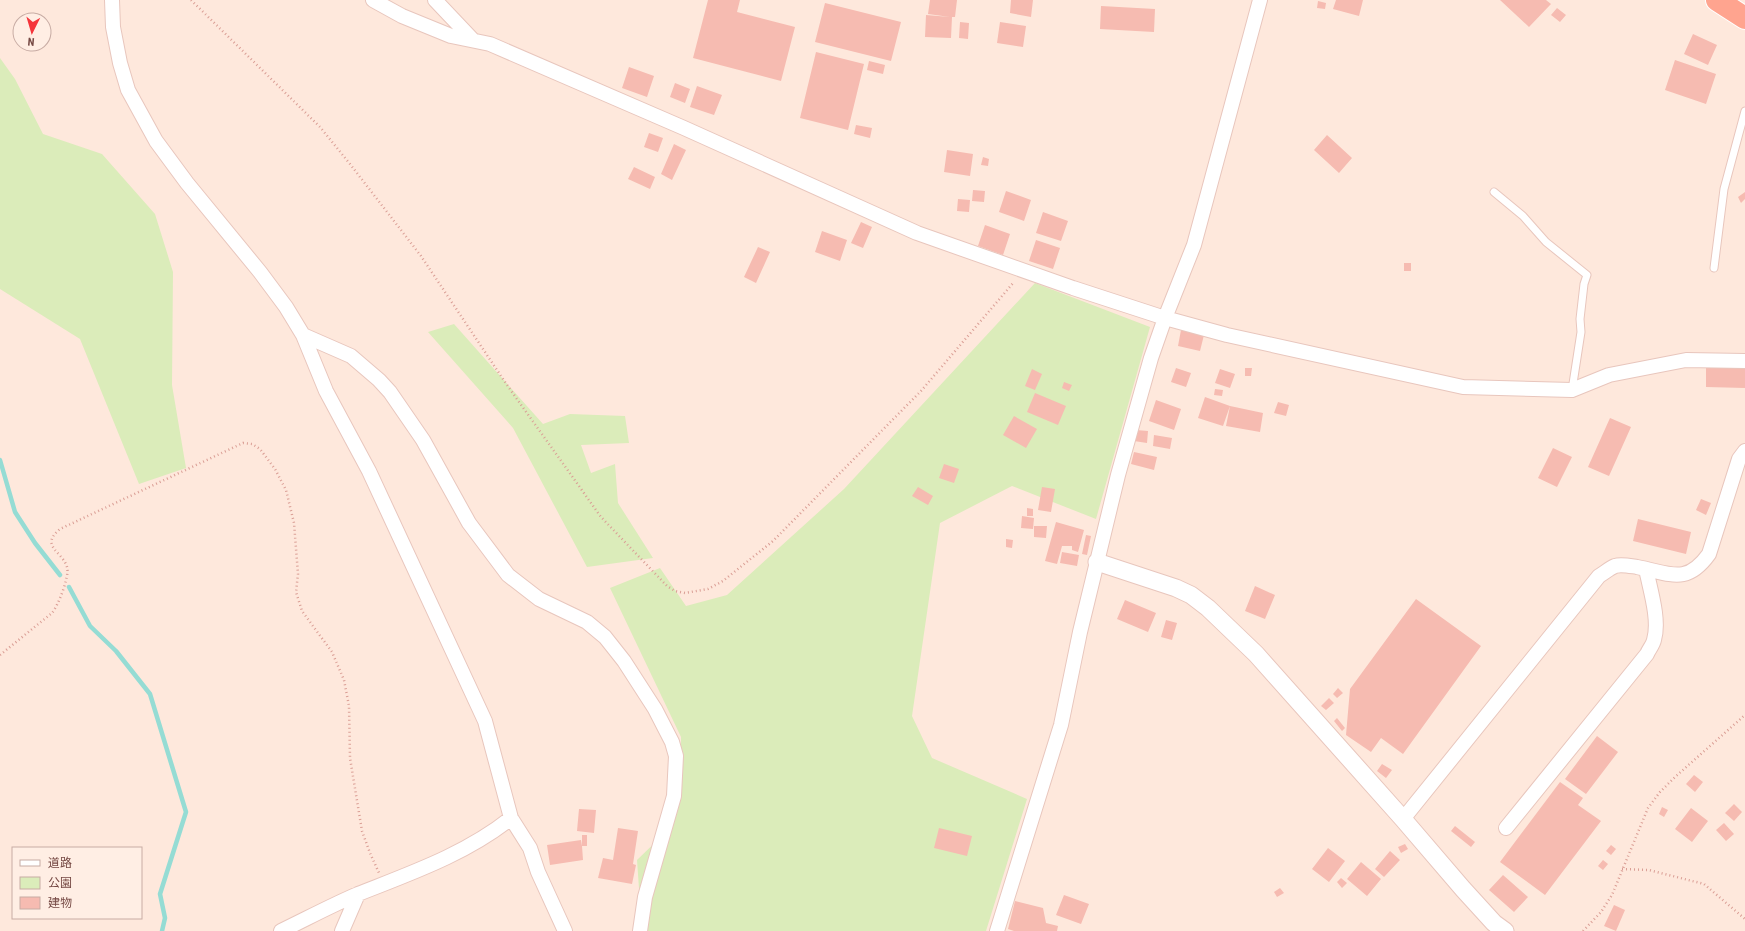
<svg xmlns="http://www.w3.org/2000/svg" width="1745" height="931" viewBox="0 0 1745 931" font-family="'Roboto Condensed','Noto Sans JP',sans-serif">
<rect width="100%" height="100%" fill="#fee8dc"/>
<path fill="#dbecba" d="M0,58L15,79L43,134L102,154L155,214L173,272L172,385L186,468L139,484L80,339L0,289Z
M1035,283L1150,327L1096,519L1012,486L940,523L912,716L932,758L1027,799L986,931H642L637,860L670,828L681,788V737L610,588L660,568L686,606L727,595L844,489Z
M454,324L543,424L570,414L625,416L629,443L581,445L591,473L615,464L618,503L653,558L587,567L513,428L428,332Z"/>
<g fill="none" stroke-linecap="round" stroke-linejoin="round">
<path stroke="#95dcd4" stroke-width="4.5" d="M0,460L15,512L35,543L60,575
M69,587L90,626L116,651L150,694L186,812L160,894L165,918L162,931"/>
</g>
<path fill="#f6bbb1" d="M708,0H740L737,12L795,27L781,81L693,58Z
M930,0H957L955,17H952L951,38L925,37L926,15L950,17L928,14Z
M1011,0H1033L1031,17L1010,13Z
M1336,0H1363L1359,16L1333,9Z
M1500,0H1546L1551,4L1529,27Z
M1318,1L1326,3L1325,9L1317,8Z
M825,3L901,22L891,61L815,42Z
M1101,6L1155,9L1154,32L1100,29Z
M1557,8L1566,15L1560,22L1551,15Z
M960,22L969,23L968,39L959,38Z
M1000,22L1026,26L1023,47L997,43Z
M1693,34L1717,45L1708,65L1684,54Z
M816,52L864,64L848,130L800,118Z
M1675,60L1716,74L1706,104L1665,90Z
M869,61L885,65L883,74L867,70Z
M629,67L654,76L647,97L622,88Z
M675,83L690,89L685,103L670,97Z
M697,86L722,95L714,115L690,107Z
M856,125L872,128L870,138L854,134Z
M649,133L663,138L658,152L644,147Z
M1327,135L1352,158L1339,173L1314,150Z
M674,144L686,150L672,180L661,174Z
M947,150L973,154L970,176L944,172Z
M983,157L989,159L988,166L981,165Z
M634,167L655,177L650,189L628,179Z
M973,190L985,191L984,202L972,201Z
M1006,191L1031,200L1024,221L999,212Z
M1745,192V199L1741,203L1738,197Z
M958,199L970,200L969,212L957,211Z
M1043,212L1068,221L1061,241L1036,233Z
M861,222L872,227L863,248L851,243Z
M985,225L1010,234L1003,255L978,246Z
M822,231L847,240L840,261L815,252Z
M1036,240L1060,248L1053,269L1029,261Z
M758,247L770,252L756,283L744,277Z
M1404,263H1411V271H1404Z
M1181,330L1204,335L1200,351L1178,346Z
M1706,364L1745,365V388L1706,387Z
M1176,368L1191,373L1186,387L1171,382Z
M1245,368H1252L1251,376H1245Z
M1032,369L1042,374L1035,390L1025,386Z
M1220,369L1235,374L1230,388L1215,383Z
M1064,382L1072,385L1069,391L1062,388Z
M1215,389L1223,390L1222,396L1214,395Z
M1035,393L1066,406L1058,425L1027,412Z
M1205,397L1230,406L1223,426L1198,418Z
M1156,400L1181,409L1174,430L1149,421Z
M1278,402L1289,405L1286,416L1274,413Z
M1230,406L1263,413L1260,432L1226,426Z
M1014,416L1037,429L1026,448L1003,435Z
M1610,418L1631,427L1609,476L1588,467Z
M1136,430L1148,431L1147,443L1134,441Z
M1154,435L1172,438L1170,449L1153,446Z
M1553,448L1572,457L1557,487L1538,478Z
M1134,452L1157,457L1154,470L1131,464Z
M944,464L959,469L954,483L939,478Z
M918,487L933,496L928,505L912,496Z
M1042,487L1055,489L1051,512L1038,510Z
M1701,499L1711,503L1706,515L1696,510Z
M1027,508L1033,509V516H1027Z
M1022,516L1034,518L1033,529L1021,528Z
M1638,519L1691,532L1686,554L1633,541Z
M1056,522L1084,530L1078,552L1072,550V546H1062L1057,564L1045,561Z
M1034,526H1047L1046,538L1034,537Z
M1086,535L1091,536L1087,555L1082,554Z
M1006,539L1013,540L1012,548L1006,547Z
M1062,552L1079,555L1077,566L1060,563Z
M1255,586L1275,595L1265,619L1245,611Z
M1416,599L1481,646L1403,754L1381,738L1371,752L1346,735L1350,689Z
M1125,600L1156,613L1148,632L1117,619Z
M1166,620L1177,623L1172,640L1161,637Z
M1338,688L1343,693L1337,698L1333,694Z
M1329,698L1334,703L1326,710L1321,706Z
M1337,718L1345,728L1342,731L1334,721Z
M1597,736L1618,752L1586,794L1565,779Z
M1382,764L1392,770L1386,778L1377,771Z
M1694,775L1703,782L1695,792L1686,784Z
M1560,782L1583,798L1578,805L1601,821L1545,895L1500,862Z
M1734,804L1742,812L1734,821L1725,813Z
M1662,807L1668,810L1664,817L1659,814Z
M1691,808L1708,821L1692,842L1675,829Z
M579,809L596,810L594,833L577,831Z
M1724,823L1734,834L1726,841L1716,830Z
M1455,826L1475,842L1471,847L1451,831Z
M618,828L638,831L633,864L636,865L632,884L598,878L603,858L613,860Z
M939,828L972,836L967,856L934,848Z
M582,835H587V846H582L583,860L550,865L547,845L581,840L582,846Z
M1405,844L1408,849L1401,853L1398,847Z
M1611,845L1616,849L1611,855L1606,851Z
M1328,848L1345,861L1329,882L1312,869Z
M1390,851L1400,860L1384,877L1375,869Z
M1603,860L1608,864L1603,870L1598,866Z
M1361,862L1381,879L1367,896L1347,879Z
M1503,875L1528,897L1514,912L1489,890Z
M1341,878L1347,883L1342,888L1337,882Z
M1280,888L1284,893L1277,897L1274,892Z
M1064,895L1089,904L1081,924L1056,915Z
M1015,901L1043,908L1046,923L1058,926L1057,931H1014L1008,929Z
M1614,905L1625,910L1616,931L1604,926Z"/>
<g fill="none" stroke-linecap="round" stroke-linejoin="round">
<defs>
<path id="service" d="M1494,192L1523,216L1546,242L1587,275L1584,284L1580,319L1581,332L1572,390
M1714,268L1724,189L1745,111"/>
<path id="minor" d="M112,0L113,27L120,63L128,90L156,141L187,183L260,272L286,307L303,335L326,391L369,471L485,721L511,818L530,848L538,872L565,931
M373,0L402,16L451,36L490,44L684,128L917,233L1073,288L1165,318L1227,335L1463,387L1572,390L1609,375L1686,360L1745,361
M435,0L472,39
M303,335L351,356L379,380L390,392L423,440L469,523L508,575L539,599L587,622L605,637L624,661L655,709L672,742L676,756L674,796L645,897L640,931
M1403,819L1599,576C1604,573 1610,568 1615,566C1621,564 1630,566 1637,567C1670,573 1686,586 1709,554L1739,459L1745,451
M1506,828L1647,654C1649,649 1653,645 1654,640C1660,620 1650,589 1646,569
M281,931C306,919 332,905 358,894C411,873 466,854 511,818
M342,931L358,894
M997,931L1061,725L1080,632L1097,562L1118,475L1151,358L1165,318L1194,245L1260,0"/>
<path id="tertiary" d="M1097,562L1176,588L1191,595L1208,608L1256,654L1403,819L1463,889L1494,923L1505,931"/>
<path id="trunk" d="M1717,0L1745,18"/>
</defs>
<use href="#service" stroke="#e8c6bd" stroke-width="9"/>
<use href="#minor" stroke="#e8c6bd" stroke-width="16"/>
<use href="#tertiary" stroke="#e8c6bd" stroke-width="19"/>
<use href="#trunk" stroke="#fff" stroke-width="24"/>
<path stroke="#da9e95" stroke-width="2.5" stroke-dasharray="1 3" stroke-linecap="butt" d="M191,0L320,127L350,164L421,256L507,385L601,517L667,586L675,591L685,593L708,589L723,581L773,541L921,391L1014,282
M0,655L52,613C58,606 70,576 67,567C63,552 39,546 60,529L243,443L252,444L260,449L275,469L286,490L294,523L298,574L296,592L302,611L332,652L344,680L349,706L350,758L362,831L370,853L379,873
M1622,869L1649,870L1704,884L1745,919
M1583,931L1601,912L1612,895L1648,808L1660,792L1675,777L1745,715"/>
<use href="#service" stroke="#fff" stroke-width="7"/>
<use href="#minor" stroke="#fff" stroke-width="14"/>
<use href="#tertiary" stroke="#fff" stroke-width="17"/>
<use href="#trunk" stroke="#ffa48f" stroke-width="22"/>
</g>
<rect x="12" y="847" width="130" height="72" fill="#ffeee4" stroke="#c8aca4"/>
<rect x="20" y="860" width="20" height="6" fill="#ffffff" stroke="#c8aca4"/>
<text x="48" y="867" font-size="12" fill="#754843">道路</text>
<rect x="20" y="877" width="20" height="12" fill="#dbecba" stroke="#c8aca4"/>
<text x="48" y="887" font-size="12" fill="#754843">公園</text>
<rect x="20" y="897" width="20" height="12" fill="#f6bbb1" stroke="#c8aca4"/>
<text x="48" y="907" font-size="12" fill="#754843">建物</text>
<g transform="translate(32 32) rotate(185)"><circle r="19" fill="#ffeee4" stroke="#c8aca4"/>
<path d="M0-3L7 15L0 10L-7 15Z" fill="#f5343a"/>
<text y="-6" font-size="11" font-weight="bold" text-anchor="middle" fill="#754843">N</text>
</g>
</svg>
